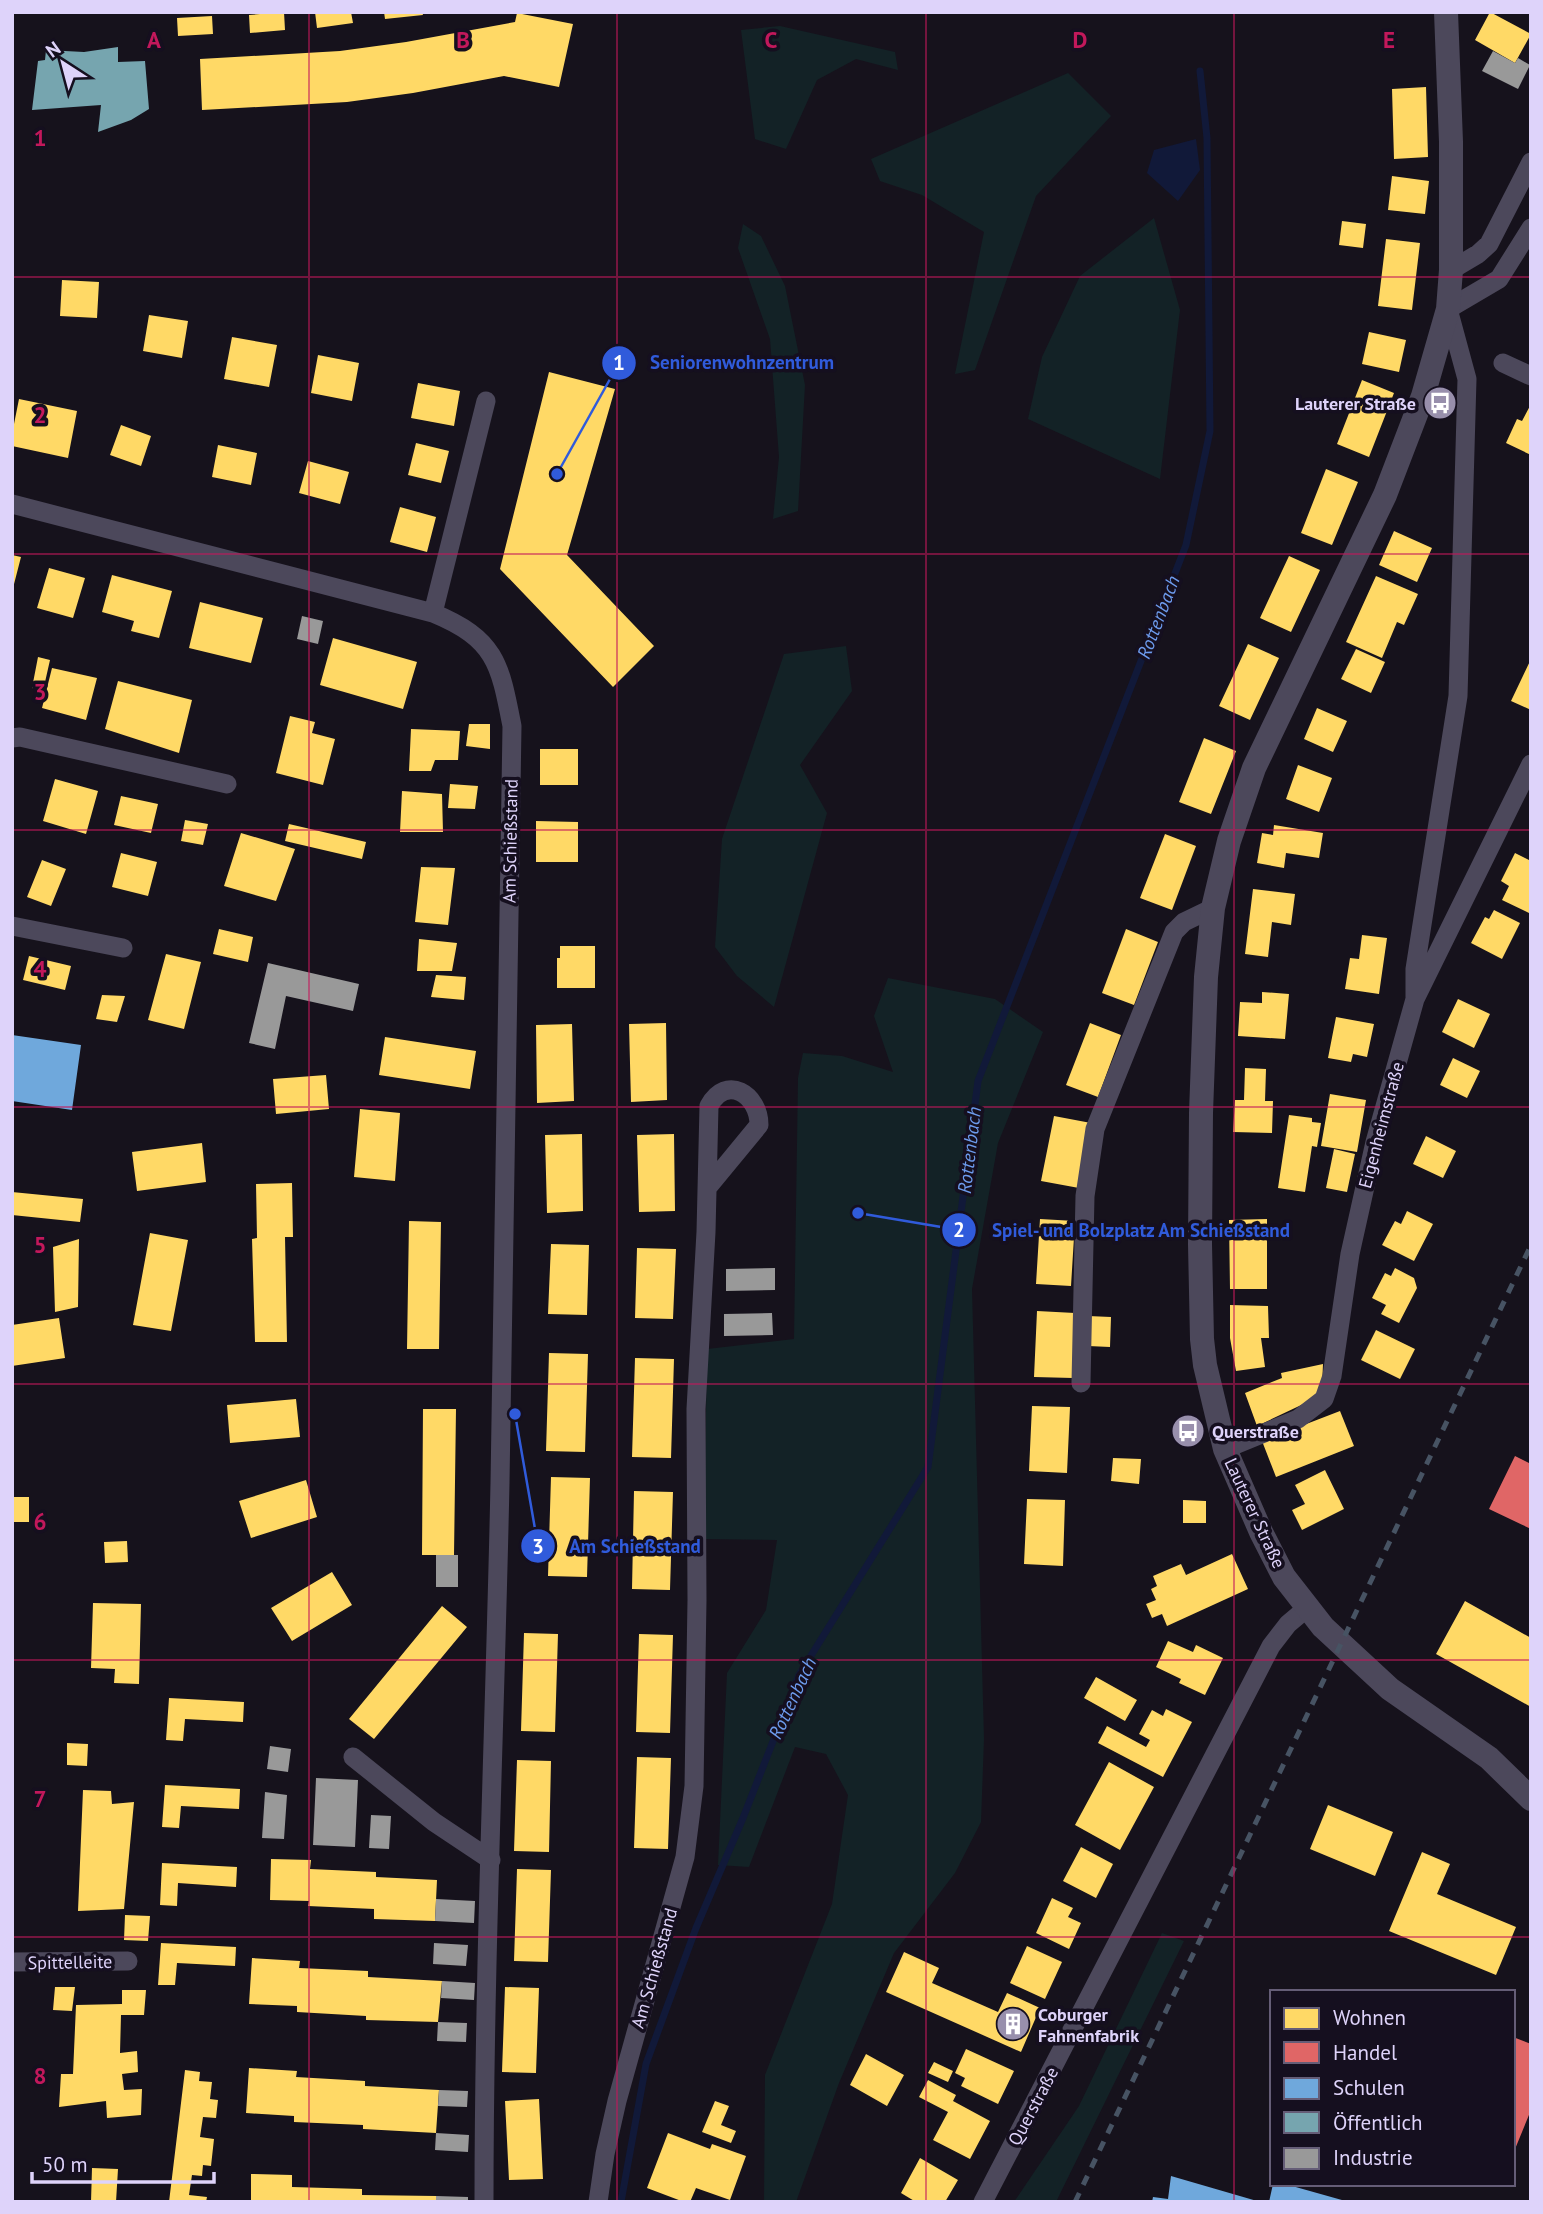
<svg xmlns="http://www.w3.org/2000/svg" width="1543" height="2214" viewBox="0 0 1543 2214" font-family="'PT Sans',sans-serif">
<rect width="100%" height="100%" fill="#16121c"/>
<path fill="#132226" d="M780,26L895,52L898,70L856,59L817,80L786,149L755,139L741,30Z
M1068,73L1111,116L1036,196L975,370L955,374L984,232L922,195L880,181L871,159Z
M1154,218L1180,310L1160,479L1028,419L1042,357L1080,276Z
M743,224L761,236L785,286L805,385L798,511L773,519L779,457L770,339L738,248Z
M846,646L852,691L800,765L827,813L774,1007L737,976L715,947L722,839L784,654Z
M888,978L995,999L1043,1032L998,1143L972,1289L984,1739L981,1822L955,1873L894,1953L839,2083L796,2202H764L765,2075L832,1904L848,1795L826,1754L795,1747L749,1867L718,1865L727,1673L766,1610L777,1540L704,1539L707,1349L794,1339L798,1078L803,1053L842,1056L893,1072L874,1016Z
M1162,1933L1184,1941L1056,2202H1014L1079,2106Z"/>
<path fill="#111939" d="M1196,139L1200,170L1178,201L1147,173L1154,150Z"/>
<path fill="#ffd966" d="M284,12L285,30L250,33L249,15Z
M315,12H351L353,23L317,28Z
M384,12H422L423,15L385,19Z
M1490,12L1531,34L1515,63L1475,40Z
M517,13L573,24L559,87L504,76L413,93L347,102L202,110L200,59L340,51L406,42L515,22Z
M212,16L213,34L178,36L177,18Z
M1426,87L1428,157L1394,159L1392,89Z
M1392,176L1429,181L1425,214L1388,210Z
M1342,221L1366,224L1363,248L1339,245Z
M1386,239L1420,243L1412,310L1378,306Z
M62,280L99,282L97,318L60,316Z
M149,315L188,321L182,358L143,351Z
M1369,332L1406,340L1399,372L1362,364Z
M232,337L277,345L269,387L224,379Z
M318,355L359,363L352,401L311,393Z
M549,372L615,389L567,555L654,646L613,687L500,569Z
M1362,380L1394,393L1369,457L1337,444Z
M418,383L460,391L454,426L411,418Z
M19,399L77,411L68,458L12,446V434Z
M1531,404V455L1506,443L1517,419L1522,421Z
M121,425L151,436L141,466L110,455Z
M416,443L449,451L441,483L408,475Z
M218,445L257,453L251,485L212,477Z
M308,461L349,472L340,504L299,493Z
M1326,469L1358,482L1332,545L1301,533Z
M400,507L436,517L427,552L390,542Z
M1394,531L1432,548L1417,582L1379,565Z
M12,555L21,557L13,588H12Z
M1289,556L1320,570L1291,632L1260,618Z
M49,568L85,578L73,618L37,608Z
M112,575L172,591L159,638L131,631L134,621L102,612Z
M1376,576L1418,594L1404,625L1397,622L1382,658L1346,642Z
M200,602L263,618L251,663L189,648Z
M333,638L417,662L403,709L320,685Z
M1248,644L1279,658L1250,720L1219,706Z
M1356,649L1385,662L1371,693L1341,679Z
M38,657L50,660L43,691L32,688Z
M1531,659V710L1511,701Z
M52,668L97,678L86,720L42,708Z
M118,681L192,700L179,753L105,729Z
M1317,708L1347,721L1333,752L1304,739Z
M290,716L315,722L312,733L335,739L323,785L276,773Z
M469,724H490V749L466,746Z
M411,729L460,731L458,760H435L431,771H409Z
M1204,738L1236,751L1211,814L1179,802Z
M540,749H578V785H540Z
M1298,765L1332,778L1319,812L1286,799Z
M55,779L98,791L86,834L43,821Z
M450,784L478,786L475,809L448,808Z
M402,791L442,794L443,832H400Z
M121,796L158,804L151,833L114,825Z
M185,820L208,824L203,845L181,841Z
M536,821L578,822V862H536Z
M289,824L366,842L362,859L285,841Z
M1274,825L1323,833L1319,858L1286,853L1284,868L1257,863L1262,833L1273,835Z
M241,833L295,849L276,901L224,886Z
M1165,834L1196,846L1172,910L1140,898Z
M121,853L157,862L148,896L112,887Z
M1515,853L1531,861V914L1502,900L1509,886L1501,881Z
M42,860L66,869L51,906L27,897Z
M421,867L455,868L448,925L415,922Z
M1253,889L1295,894L1291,925L1272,922L1268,957L1245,954Z
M1494,910L1520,923L1502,959L1471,943L1485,917L1489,919Z
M219,929L253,937L248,962L213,954Z
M1126,929L1158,942L1134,1005L1102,993Z
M1362,935L1387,938L1379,994L1345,989L1350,958L1359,959Z
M419,939L457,943L452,971H417Z
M560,946H595V988H557V958H560Z
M166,954L201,962L184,1029L148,1020Z
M29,956L71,966L65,990L23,980Z
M436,975L466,977L464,1000L431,997Z
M1262,992L1289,994L1285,1039L1238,1036L1240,1002L1262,1003Z
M102,995L125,996L117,1022L96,1019Z
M1458,999L1490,1014L1474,1048L1442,1032Z
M1336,1017L1374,1024L1367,1057L1353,1054L1351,1062L1328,1058Z
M666,1023L667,1100L631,1102L629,1024Z
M1090,1023L1121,1035L1098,1097L1066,1085Z
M572,1024L574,1101L537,1103L536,1025Z
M385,1037L476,1051L470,1089L379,1075Z
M1453,1058L1480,1071L1467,1098L1440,1085Z
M1245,1068L1266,1069L1265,1101H1273L1272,1133L1233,1132L1235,1100H1244Z
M326,1075L329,1109L276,1114L273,1079Z
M1330,1094L1366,1100L1357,1152L1321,1146Z
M360,1109L400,1113L395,1181L354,1177Z
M1289,1115L1312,1118V1122L1321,1123L1317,1147L1312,1146L1305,1192L1278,1188Z
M1054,1116L1091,1123L1079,1188L1041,1181Z
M582,1134L583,1211L547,1213L545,1135Z
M674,1134L675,1211L639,1212L637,1135Z
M1426,1136L1456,1151L1443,1178L1413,1164Z
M202,1143L206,1182L137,1191L132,1152Z
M1334,1149L1355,1154L1347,1192L1326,1188Z
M292,1183L293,1237H285L287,1342H255L252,1239L257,1238L256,1184Z
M12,1192L83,1199L80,1222L12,1215Z
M1407,1211L1433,1224L1414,1261L1382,1245L1395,1221L1401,1224Z
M1040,1219L1075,1221L1071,1286L1036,1284Z
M1267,1219V1289H1230L1229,1220Z
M409,1221L441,1222L439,1349H407Z
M150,1233L188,1240L171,1331L133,1325Z
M79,1239L78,1307L55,1312L53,1247Z
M551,1244L589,1245L587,1315L548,1314Z
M637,1248L676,1249L673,1319L635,1318Z
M1395,1268L1414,1278L1417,1288L1399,1323L1381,1314L1386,1305L1372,1298L1385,1273L1391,1276Z
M1230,1305L1268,1306L1269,1338H1261L1265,1367L1236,1371L1230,1338Z
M1037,1311L1075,1313L1073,1378L1034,1377Z
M1088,1316L1111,1317L1110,1347L1088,1346Z
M59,1318L65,1358L12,1366V1325Z
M1376,1330L1415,1349L1400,1379L1361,1360Z
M549,1353L588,1354L585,1452L546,1451Z
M635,1358L674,1359L671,1458L632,1457Z
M1323,1364L1322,1387L1314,1399L1257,1426L1245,1393L1282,1378L1281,1373Z
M296,1399L300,1437L230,1443L227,1405Z
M1032,1406L1070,1407L1067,1473L1029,1471Z
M423,1409H456L454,1555H422Z
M1340,1411L1354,1446L1276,1477L1262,1441Z
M1113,1458L1141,1459L1139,1484L1111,1481Z
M1325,1470L1344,1509L1302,1530L1292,1510L1305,1504L1295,1485Z
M551,1477L590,1478L587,1577L548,1576Z
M306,1480L317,1517L251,1538L239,1501Z
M634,1491L673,1492L670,1590L632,1589Z
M12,1497H29V1522H12Z
M1027,1499L1065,1500L1063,1566L1024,1564Z
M1183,1500L1206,1501V1523H1183Z
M127,1541L128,1562L105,1563L104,1542Z
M1232,1554L1248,1589L1167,1626L1162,1614L1152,1618L1146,1604L1156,1600L1151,1589L1157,1586L1153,1576L1181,1564L1186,1575Z
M332,1572L352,1605L292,1641L271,1608Z
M1465,1601L1531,1638V1707L1436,1654Z
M93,1603L141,1604L139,1684L114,1683L115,1669L91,1668Z
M442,1606L467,1627L374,1739L349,1719Z
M524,1633L558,1634L555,1732L521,1731Z
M639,1634L673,1635L670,1733L636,1732Z
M1168,1641L1193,1652L1196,1645L1223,1658L1205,1695L1179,1683L1181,1679L1156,1667Z
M1096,1677L1137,1700L1125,1721L1084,1698Z
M169,1698L244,1702L243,1722L185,1719L183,1741L166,1740Z
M1166,1709L1192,1722L1163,1777L1098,1743L1107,1726L1146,1747L1150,1740L1139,1734L1152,1710L1163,1716Z
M67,1743L88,1744L87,1766L67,1765Z
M637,1757L671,1758L668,1849L634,1848Z
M517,1760L551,1761L549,1852L514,1851Z
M1109,1762L1154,1787L1120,1850L1075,1825Z
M165,1785L240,1789L239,1809L181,1806L179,1828L162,1827Z
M83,1790L111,1791L112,1804L134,1802L124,1909L78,1911Z
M1328,1805L1393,1832L1375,1876L1310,1849Z
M1081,1847L1113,1864L1096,1898L1063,1881Z
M1422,1852L1450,1864L1437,1894L1516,1927L1496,1975L1389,1931Z
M271,1859L311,1860L310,1869L376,1872V1877L437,1880L435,1921L374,1919V1909L308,1906L309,1901L270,1900Z
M162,1863L237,1867L236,1887L178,1883L177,1906L160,1905Z
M517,1869L551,1870L548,1962L514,1961Z
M1052,1898L1073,1908L1068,1917L1081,1923L1069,1949L1036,1933Z
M125,1915L150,1916L148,1941L124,1940Z
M161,1943L236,1947L235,1966L177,1963L175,1985H158Z
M1027,1946L1062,1962L1045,1999L1010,1983Z
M904,1952L939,1968L932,1983L998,2012L1007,1993L1040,2008L1021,2052L886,1992Z
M252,1958L300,1961L299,1968L368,1971V1977L442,1981L438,2022L366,2020V2016L297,2012V2006L249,2004Z
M55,1987H75L72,2011L53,2010Z
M505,1987L539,1988L536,2073L502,2072Z
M122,1990H146L144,2015H121L120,2053L137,2051L138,2072L122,2074L124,2090L142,2089L141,2115L107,2118L106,2101L59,2107L61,2074H73L76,2005L122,2004Z
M966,2049L1014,2071L998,2104L961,2086L965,2078L955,2073Z
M866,2054L904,2075L887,2106L850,2085Z
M934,2062L953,2071L948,2082L928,2073Z
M249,2068L297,2071L296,2077L365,2081V2086L439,2090L436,2133L363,2129V2125L294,2122V2116L246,2113Z
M185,2070L200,2072L199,2081L212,2082L210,2099L218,2100L216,2118L203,2117L200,2137L214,2139L211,2166L203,2165L202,2176L192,2175L189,2195L207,2197L206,2202H169Z
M928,2080L956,2095L953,2101L990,2121L970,2159L933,2140L948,2112L919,2097Z
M539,2099L543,2179L509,2180L505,2101Z
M715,2101L729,2106L721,2125L736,2131L731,2143L702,2132Z
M668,2133L710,2149L712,2144L746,2156L730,2200L696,2188L690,2202H684L647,2188Z
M920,2158L958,2180L945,2202H916L901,2193Z
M92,2168L118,2169L116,2202H91Z
M251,2174L292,2175V2187L362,2189V2195L436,2196V2202H251Z"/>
<path fill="#e06666" d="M1515,1456L1531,1464V1529L1489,1509Z
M1513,2037L1531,2044V2110L1513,2154Z"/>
<path fill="#6fa8dc" d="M12,1035L81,1045L72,1110L12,1101Z
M1171,2176L1257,2201V2202H1152L1153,2197L1168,2199Z
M1273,2184H1285L1349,2202H1269Z"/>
<path fill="#76a5af" d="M118,47V62L145,61L149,109L131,120L98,132L101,105L32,110L38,61L45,60L46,50L84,52Z"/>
<path fill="#999" d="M1493,51L1515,63L1518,58L1530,65L1518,89L1482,71Z
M302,616L323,621L318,644L297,639Z
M268,963L359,984L353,1011L286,996L275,1049L249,1043Z
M775,1268V1290L726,1291V1269Z
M772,1313L773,1335L724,1336V1314Z
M436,1555H458V1587H436Z
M270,1746L291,1749L288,1772L267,1769Z
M316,1778L358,1780L355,1847L313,1845Z
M265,1792L287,1795L284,1839L262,1838Z
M371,1815L391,1816L389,1849L369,1848Z
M436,1899L475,1901L474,1923L435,1921Z
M434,1943L468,1945L466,1966L433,1964Z
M442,1981L475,1983L474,2000L441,1998Z
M438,2022L467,2023L466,2042L437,2041Z
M439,2090L468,2091L467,2107L438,2106Z
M436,2133L469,2135L468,2152L435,2150Z
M436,2196L468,2197V2202H436Z"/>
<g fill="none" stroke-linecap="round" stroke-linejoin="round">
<path stroke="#111939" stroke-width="7" d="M621,2202L646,2064L696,1928L743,1818L799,1675L928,1467L978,1081L1186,545L1210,431L1207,138L1200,71"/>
<path stroke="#4c485b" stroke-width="19" d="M1451,270L1478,254L1489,244L1531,162
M1503,363L1531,376
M12,504L433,613C496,639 500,664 512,726C508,979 504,1231 500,1483C495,1722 484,1962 484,2202
M433,613L486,401
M12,738L20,737L227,784
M12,926L123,948
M1415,999V969L1458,696L1467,379L1448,309L1499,279L1531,228
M1081,1383L1085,1196L1095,1129L1174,932L1184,922L1213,908
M1225,1449L1298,1419L1324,1399L1332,1376L1350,1254L1375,1142L1415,999L1531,764
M353,1757L434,1822L491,1860
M12,1962L128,1961
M598,2202L605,2154L617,2101L685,1857L694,1786L697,1600L696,1409L706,1232L709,1106C726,1074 759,1094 759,1125L708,1187
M983,2202L1271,1646L1288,1624L1307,1608"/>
<path stroke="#4c485b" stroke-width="24" d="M1446,12L1451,142V270L1448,309L1423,396L1385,495L1254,768L1229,841L1213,908L1206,977L1201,1113L1200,1244L1202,1339L1205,1365L1225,1449L1261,1532L1284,1577L1323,1627L1390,1689L1489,1758L1531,1799"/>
<path stroke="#475363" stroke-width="5" stroke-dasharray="10 9" stroke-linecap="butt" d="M1075,2202L1531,1245"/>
</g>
<path fill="none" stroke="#c2185b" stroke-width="2" stroke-opacity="0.55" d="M309,12V2202M617,12V2202M926,12V2202M1234,12V2202M12,277H1531M12,554H1531M12,830H1531M12,1107H1531M12,1384H1531M12,1660H1531M12,1937H1531"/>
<defs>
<symbol id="bus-disc" viewBox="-11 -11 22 22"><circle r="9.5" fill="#988fac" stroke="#150f1f"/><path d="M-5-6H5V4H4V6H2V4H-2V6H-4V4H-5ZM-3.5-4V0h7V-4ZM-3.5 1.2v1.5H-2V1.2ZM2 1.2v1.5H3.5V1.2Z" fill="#fff"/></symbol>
<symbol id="building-disc" viewBox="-11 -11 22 22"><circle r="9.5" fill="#988fac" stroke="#150f1f"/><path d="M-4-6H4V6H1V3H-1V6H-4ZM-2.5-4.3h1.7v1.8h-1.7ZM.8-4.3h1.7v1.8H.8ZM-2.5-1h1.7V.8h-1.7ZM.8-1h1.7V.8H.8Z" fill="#fff"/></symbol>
</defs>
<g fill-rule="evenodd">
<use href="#bus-disc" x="1421" y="384" width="38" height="38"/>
<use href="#bus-disc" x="1169" y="1412" width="38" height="38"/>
<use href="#building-disc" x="994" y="2005" width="38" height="38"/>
</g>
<g text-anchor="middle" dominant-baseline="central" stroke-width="7" stroke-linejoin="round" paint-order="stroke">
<g font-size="18" font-weight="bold" fill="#ded3fa" stroke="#150f1f" text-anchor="start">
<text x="1416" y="403" text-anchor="end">Lauterer Straße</text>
<text x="1212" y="1431">Querstraße</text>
<text x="1038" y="2014">Coburger<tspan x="1038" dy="21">Fahnenfabrik</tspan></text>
</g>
<g font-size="18" fill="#ded3fa" stroke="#150f1f">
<text transform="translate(510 841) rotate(-89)">Am Schießstand</text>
<text transform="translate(1381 1125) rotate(-75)">Eigenheimstraße</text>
<text transform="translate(1255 1513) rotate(65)">Lauterer Straße</text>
<text transform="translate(70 1962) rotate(-1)">Spittelleite</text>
<text transform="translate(654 1968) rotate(-74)">Am Schießstand</text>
<text transform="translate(1033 2106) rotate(-62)">Querstraße</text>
</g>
<g font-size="19" font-style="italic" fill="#6d9bed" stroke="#150f1f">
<text transform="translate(1158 617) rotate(-69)">Rottenbach</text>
<text transform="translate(969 1150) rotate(-83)">Rottenbach</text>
<text transform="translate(792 1698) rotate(-65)">Rottenbach</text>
</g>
</g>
<g font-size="23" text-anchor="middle" font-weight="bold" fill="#c2185b" stroke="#150f1f" stroke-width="7" stroke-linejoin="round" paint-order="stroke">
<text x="154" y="48">A</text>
<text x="463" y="48">B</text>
<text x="771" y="48">C</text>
<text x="1080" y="48">D</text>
<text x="1389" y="48">E</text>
<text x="40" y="146">1</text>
<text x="40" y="423">2</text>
<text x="40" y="700">3</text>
<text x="40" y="977">4</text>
<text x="40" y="1253">5</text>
<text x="40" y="1530">6</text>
<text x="40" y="1807">7</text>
<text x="40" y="2084">8</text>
</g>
<path fill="none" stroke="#305bdb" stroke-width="2.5" d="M557 474L619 363M858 1213L959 1230M515 1414L538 1546"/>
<g fill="#305bdb" stroke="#150f1f" stroke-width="2.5">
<circle cx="557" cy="474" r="7"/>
<circle cx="858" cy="1213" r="7"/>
<circle cx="515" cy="1414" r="7"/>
<circle cx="619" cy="363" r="18"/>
<circle cx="959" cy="1230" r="18"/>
<circle cx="538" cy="1546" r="18"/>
</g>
<g font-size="21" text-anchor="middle" font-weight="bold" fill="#fff">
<text x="619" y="370">1</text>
<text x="959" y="1237">2</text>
<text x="538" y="1554">3</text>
</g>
<g font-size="19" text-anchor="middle" font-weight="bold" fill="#305bdb" stroke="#150f1f" stroke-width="7" stroke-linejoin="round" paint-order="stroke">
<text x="742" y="369">Seniorenwohnzentrum</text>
<text x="1141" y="1237">Spiel- und Bolzplatz Am Schießstand</text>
<text x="635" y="1553">Am Schießstand</text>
</g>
<rect width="1543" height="2214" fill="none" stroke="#ded3fa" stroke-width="28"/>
<rect x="1270" y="1990" width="245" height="196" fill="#150f1f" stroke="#655d77" stroke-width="2"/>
<rect x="1284" y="2008" width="35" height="21" fill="#ffd966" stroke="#655d77" stroke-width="2"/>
<text x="1333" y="2025" font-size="21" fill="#ded3fa">Wohnen</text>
<rect x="1284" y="2042" width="35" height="21" fill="#e06666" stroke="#655d77" stroke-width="2"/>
<text x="1333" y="2060" font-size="21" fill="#ded3fa">Handel</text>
<rect x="1284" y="2078" width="35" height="21" fill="#6fa8dc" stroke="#655d77" stroke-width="2"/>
<text x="1333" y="2095" font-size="21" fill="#ded3fa">Schulen</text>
<rect x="1284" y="2112" width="35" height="21" fill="#76a5af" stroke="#655d77" stroke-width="2"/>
<text x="1333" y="2130" font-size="21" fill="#ded3fa">Öffentlich</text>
<rect x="1284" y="2148" width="35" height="21" fill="#999999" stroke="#655d77" stroke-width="2"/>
<text x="1333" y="2165" font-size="21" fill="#ded3fa">Industrie</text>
<g transform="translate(63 63) rotate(324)" stroke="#150f1f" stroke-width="5" paint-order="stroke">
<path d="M0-5L12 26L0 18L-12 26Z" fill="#ded3fa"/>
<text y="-10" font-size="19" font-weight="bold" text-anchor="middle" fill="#ded3fa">N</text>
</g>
<path d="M32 2172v10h182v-10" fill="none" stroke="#ded3fa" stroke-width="3.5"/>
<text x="42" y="2172" font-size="21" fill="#ded3fa" stroke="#150f1f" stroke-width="5" paint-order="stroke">50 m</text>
</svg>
